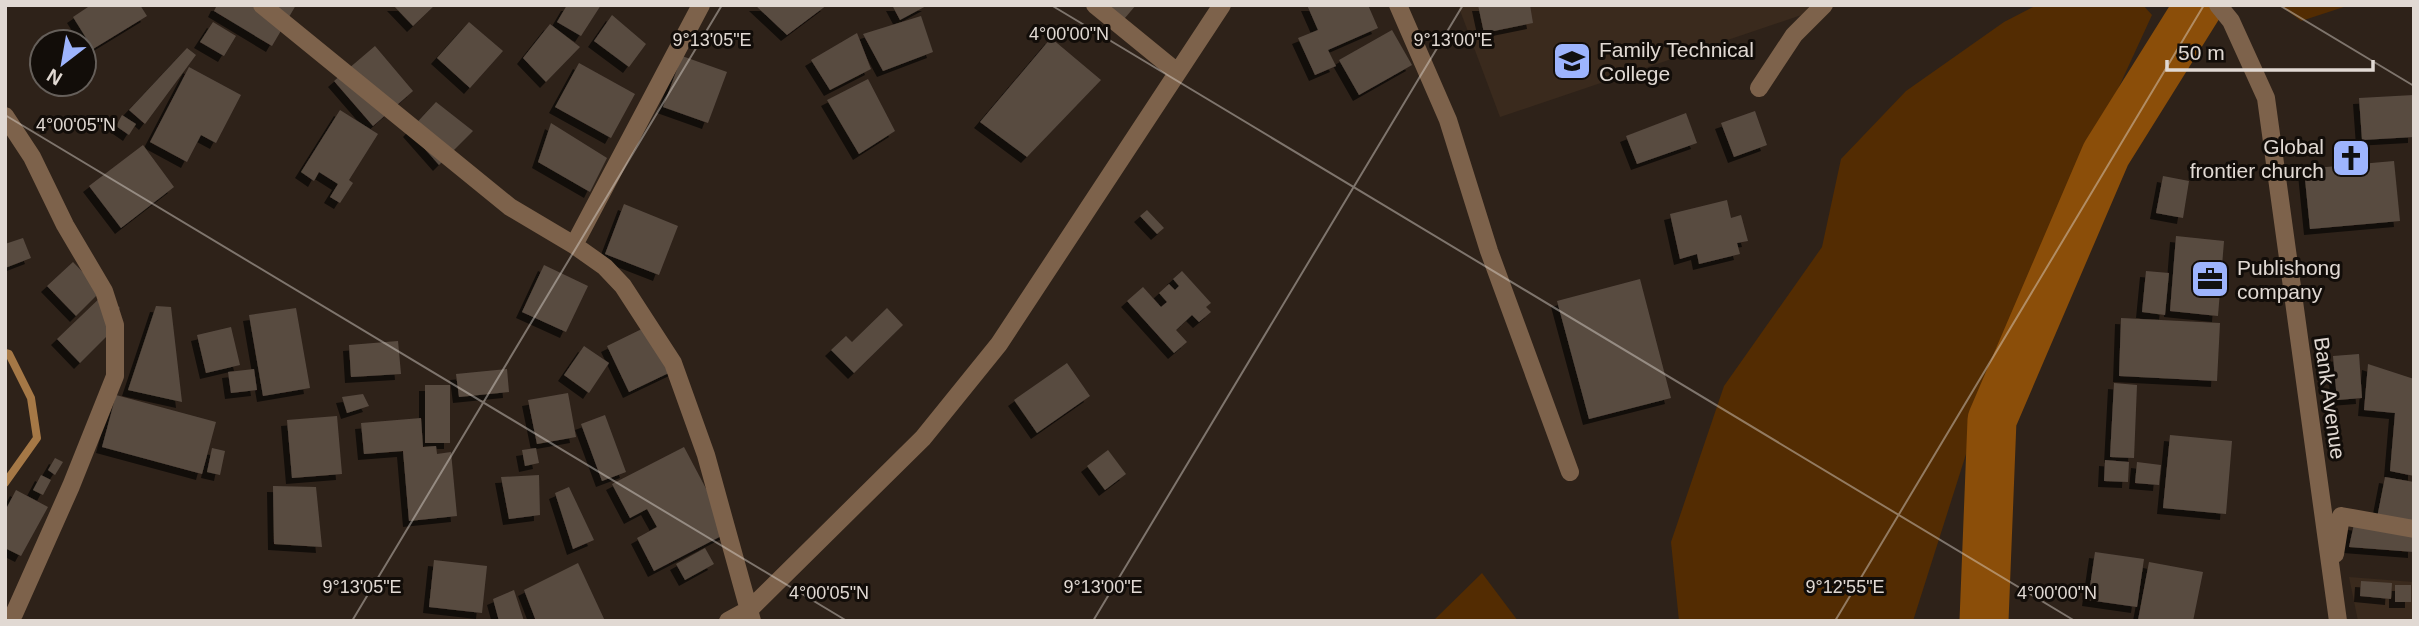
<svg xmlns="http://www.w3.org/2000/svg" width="2419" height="626" viewBox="0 0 2419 626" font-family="Arial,sans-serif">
<defs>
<filter id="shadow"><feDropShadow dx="-6" dy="6" stdDeviation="0" flood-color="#0009"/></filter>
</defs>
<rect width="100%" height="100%" fill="#2e2219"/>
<path fill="#3a2a1d" d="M1458,5H1831L1500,117Z
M2349,577L2414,582V621H2358Z"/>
<path fill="#532c02" d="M2037,5H2143L2152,15L2002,341L1913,621H1679L1671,542L1724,386L1822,247L1841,159L1906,91L2004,22Z
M2280,5H2350L2301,21Z
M1482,573L1518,621H1433Z"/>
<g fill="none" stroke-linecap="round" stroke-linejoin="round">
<path stroke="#a57846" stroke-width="8" d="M5,353L9,354L31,398L37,438L5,483"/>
<path stroke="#8b4e09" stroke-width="49" d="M1984,621L1992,420L2106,154L2199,5"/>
</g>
<path fill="#584b41" filter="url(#shadow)" d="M91,5H140L147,16L93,49L73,17Z
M217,5H296L272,46L214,11Z
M393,5H435L413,26Z
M567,5H601L581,36L557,22Z
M755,5H827L787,35Z
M892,5H928L900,20Z
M1095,5H1136L1119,25Z
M1307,5H1368L1378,28L1328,50L1336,66L1315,75L1298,38L1318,30Z
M1478,5H1530L1533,23L1484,33Z
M612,15L646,44L629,67L594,41Z
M921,16L933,52L883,71L863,34Z
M213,22L236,36L224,56L200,42Z
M469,22L503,51L470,88L437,58Z
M550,24L580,47L546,82L523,58Z
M1392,30L1412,65L1359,95L1339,60Z
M857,33L871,69L830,90L811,60Z
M1051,38L1101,80L1027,157L980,122Z
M375,46L413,91L373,126L334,81Z
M187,48L196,55L145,124L129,110Z
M682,56L727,72L708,123L663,107Z
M579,63L635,94L611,138L555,107Z
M189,67L241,95L216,143L201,135L187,162L150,142Z
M868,79L895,131L859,154L827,100Z
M2414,95V137L2362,140L2359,98Z
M436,102L473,131L439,165L409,131Z
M340,110L378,134L349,180L353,183L340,203L330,197L338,184L319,172L314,181L301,172Z
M1755,111L1767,145L1734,157L1721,123Z
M1686,113L1697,143L1637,164L1626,136Z
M122,115L136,124L129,135L116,126Z
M551,123L607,158L590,192L538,162Z
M143,145L174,187L121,228L89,186Z
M2394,161L2400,221L2310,229L2304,169Z
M2163,176L2189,181L2183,218L2156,213Z
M1727,200L1731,218L1741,215L1748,241L1737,243L1740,254L1699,264L1697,254L1680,259L1670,214Z
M624,204L678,226L659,275L605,254Z
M1147,210L1164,228L1157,234L1140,216Z
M2176,236L2224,241L2218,316L2170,311Z
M23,238L31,258L5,268V244Z
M73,262L101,291L76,316L47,286Z
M544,265L588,286L566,332L522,312Z
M1182,271L1211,303L1206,307L1211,312L1199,322L1192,315L1176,330L1187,342L1174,353L1127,301L1143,287L1161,307L1167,302L1159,293L1169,284L1175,290L1179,286L1173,279Z
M2146,271L2169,273L2165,315L2142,312Z
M1640,279L1671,398L1589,419L1557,301Z
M105,293L120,308L105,322L113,330L80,363L57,339Z
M156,306L171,307L182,402L128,390Z
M296,308L310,388L263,396L249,315Z
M887,308L903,325L854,373L831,350L846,336L852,342Z
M2121,318L2220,323L2217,381L2119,376Z
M652,324L675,370L629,392L607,346Z
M231,327L240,365L206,373L197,335Z
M398,341L401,374L351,377L349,345Z
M584,346L609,363L589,393L564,375Z
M2359,354L2362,398L2337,400L2333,356Z
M1067,363L1090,396L1037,433L1014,400Z
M2368,364L2414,379V476L2390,471L2395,413L2364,410Z
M254,369L257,390L231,393L228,372Z
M507,369L509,392L459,397L456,374Z
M2114,383L2137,385L2134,458L2110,457Z
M425,385H450V443H425Z
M568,393L576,437L537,444L528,400Z
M363,394L369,406L347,413L342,397Z
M116,395L216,422L202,474L102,447Z
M605,415L626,472L602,481L581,424Z
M337,416L342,474L292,478L287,420Z
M421,418L423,447L436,446L437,454L451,452L457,516L409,521L403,451L364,454L361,423Z
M2170,435L2232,441L2226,514L2163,508Z
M684,447L729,532L654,571L637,538L657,527L647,509L630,518L612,484Z
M212,448L225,451L220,475L207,472Z
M536,448L539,463L525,466L522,450Z
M1108,450L1126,474L1105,490L1087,466Z
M55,458L63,462L55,475L48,470Z
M2105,460L2129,462L2128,482L2104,481Z
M2137,462L2161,465L2159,485L2135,483Z
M41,475L51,480L43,495L33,490Z
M539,475L540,515L509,519L501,477Z
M2385,477L2414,482V525L2377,518Z
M273,486L316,487L322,547L274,544Z
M569,487L594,540L573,549L555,493Z
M16,490L48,507L21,556L5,548V511Z
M2354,524L2414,532V552L2349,547Z
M705,548L714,564L685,580L676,564Z
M2095,552L2144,559L2137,607L2088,600Z
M434,560L487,566L482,613L429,607Z
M2149,562L2203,572L2193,621L2138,620Z
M578,563L605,621H536L524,590Z
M2361,581L2392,583L2391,599L2360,596Z
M2395,585H2411V602H2395Z
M514,590L524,621H499L493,599Z"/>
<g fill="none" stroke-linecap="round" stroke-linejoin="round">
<path stroke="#7d624b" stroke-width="18" d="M262,5L510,207L574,245L605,267L623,286L673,363L706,455L752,621
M1095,5L1177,72
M1398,5L1448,120L1489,251L1570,472
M2218,5L2231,21L2266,98L2338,621
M1759,88L1794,35L1824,5
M5,116L32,157L65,225L104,291L115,325V376L71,486L14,614
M574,245L701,5
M2335,554L2341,516L2414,529
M728,621L750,609L923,438L999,344L1222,5"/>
</g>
<path fill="none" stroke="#e1d9d3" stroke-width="2" stroke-opacity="0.45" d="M1051,5L2075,621M2279,5L2414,86M5,115L847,621M352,621L722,5M1093,621L1463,5M1835,621L2204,5"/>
<defs>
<symbol id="school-square" viewBox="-11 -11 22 22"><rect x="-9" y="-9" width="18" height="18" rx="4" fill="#9db4fd" stroke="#120d09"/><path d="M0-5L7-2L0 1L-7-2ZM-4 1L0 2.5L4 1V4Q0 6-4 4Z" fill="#111"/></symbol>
<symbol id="church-square" viewBox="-11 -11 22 22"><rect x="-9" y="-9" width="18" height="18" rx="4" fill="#9db4fd" stroke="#120d09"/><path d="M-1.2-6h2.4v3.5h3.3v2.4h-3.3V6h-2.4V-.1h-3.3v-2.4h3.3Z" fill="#111"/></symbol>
<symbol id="office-square" viewBox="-11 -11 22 22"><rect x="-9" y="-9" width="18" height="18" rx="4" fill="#9db4fd" stroke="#120d09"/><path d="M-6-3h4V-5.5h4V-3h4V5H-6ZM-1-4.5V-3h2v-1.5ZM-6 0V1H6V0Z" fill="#111"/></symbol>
</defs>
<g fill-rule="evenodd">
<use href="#school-square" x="1550" y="39" width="44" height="44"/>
<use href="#church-square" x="2329" y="136" width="44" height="44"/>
<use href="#office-square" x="2188" y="257" width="44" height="44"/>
</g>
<g text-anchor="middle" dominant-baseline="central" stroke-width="6" stroke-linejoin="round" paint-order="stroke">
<g font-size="21" fill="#e1d9d3" stroke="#120d09" text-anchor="start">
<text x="1599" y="49">Family Technical<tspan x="1599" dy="24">College</tspan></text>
<text x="2324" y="146" text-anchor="end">Global<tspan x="2324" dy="24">frontier church</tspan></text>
<text x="2237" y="267">Publishong<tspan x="2237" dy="24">company</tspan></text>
</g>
<g font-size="21" fill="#e1d9d3" stroke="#120d09">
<text transform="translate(2330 398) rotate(82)">Bank Avenue</text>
</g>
</g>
<g font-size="18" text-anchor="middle" fill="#e1d9d3" stroke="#120d09" stroke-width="6" stroke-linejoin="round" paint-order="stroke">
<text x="1069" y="40">4°00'00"N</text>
<text x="712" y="46">9°13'05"E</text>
<text x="1453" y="46">9°13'00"E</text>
<text x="76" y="131">4°00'05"N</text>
<text x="362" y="593">9°13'05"E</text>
<text x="1103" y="593">9°13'00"E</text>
<text x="1845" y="593">9°12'55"E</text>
<text x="829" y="599">4°00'05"N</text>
<text x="2057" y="599">4°00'00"N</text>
</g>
<rect width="2419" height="626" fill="none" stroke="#e1d9d3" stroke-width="14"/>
<g transform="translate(63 63) rotate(211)"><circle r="33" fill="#120d09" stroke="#655f5a" stroke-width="2"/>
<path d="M0-5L12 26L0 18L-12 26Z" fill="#9db4fd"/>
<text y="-10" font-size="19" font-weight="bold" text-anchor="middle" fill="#e1d9d3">N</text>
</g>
<path d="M2167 60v10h206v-10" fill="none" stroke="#e1d9d3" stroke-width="3.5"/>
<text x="2178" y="60" font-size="21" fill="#e1d9d3" stroke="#120d09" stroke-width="5" paint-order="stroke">50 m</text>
</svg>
